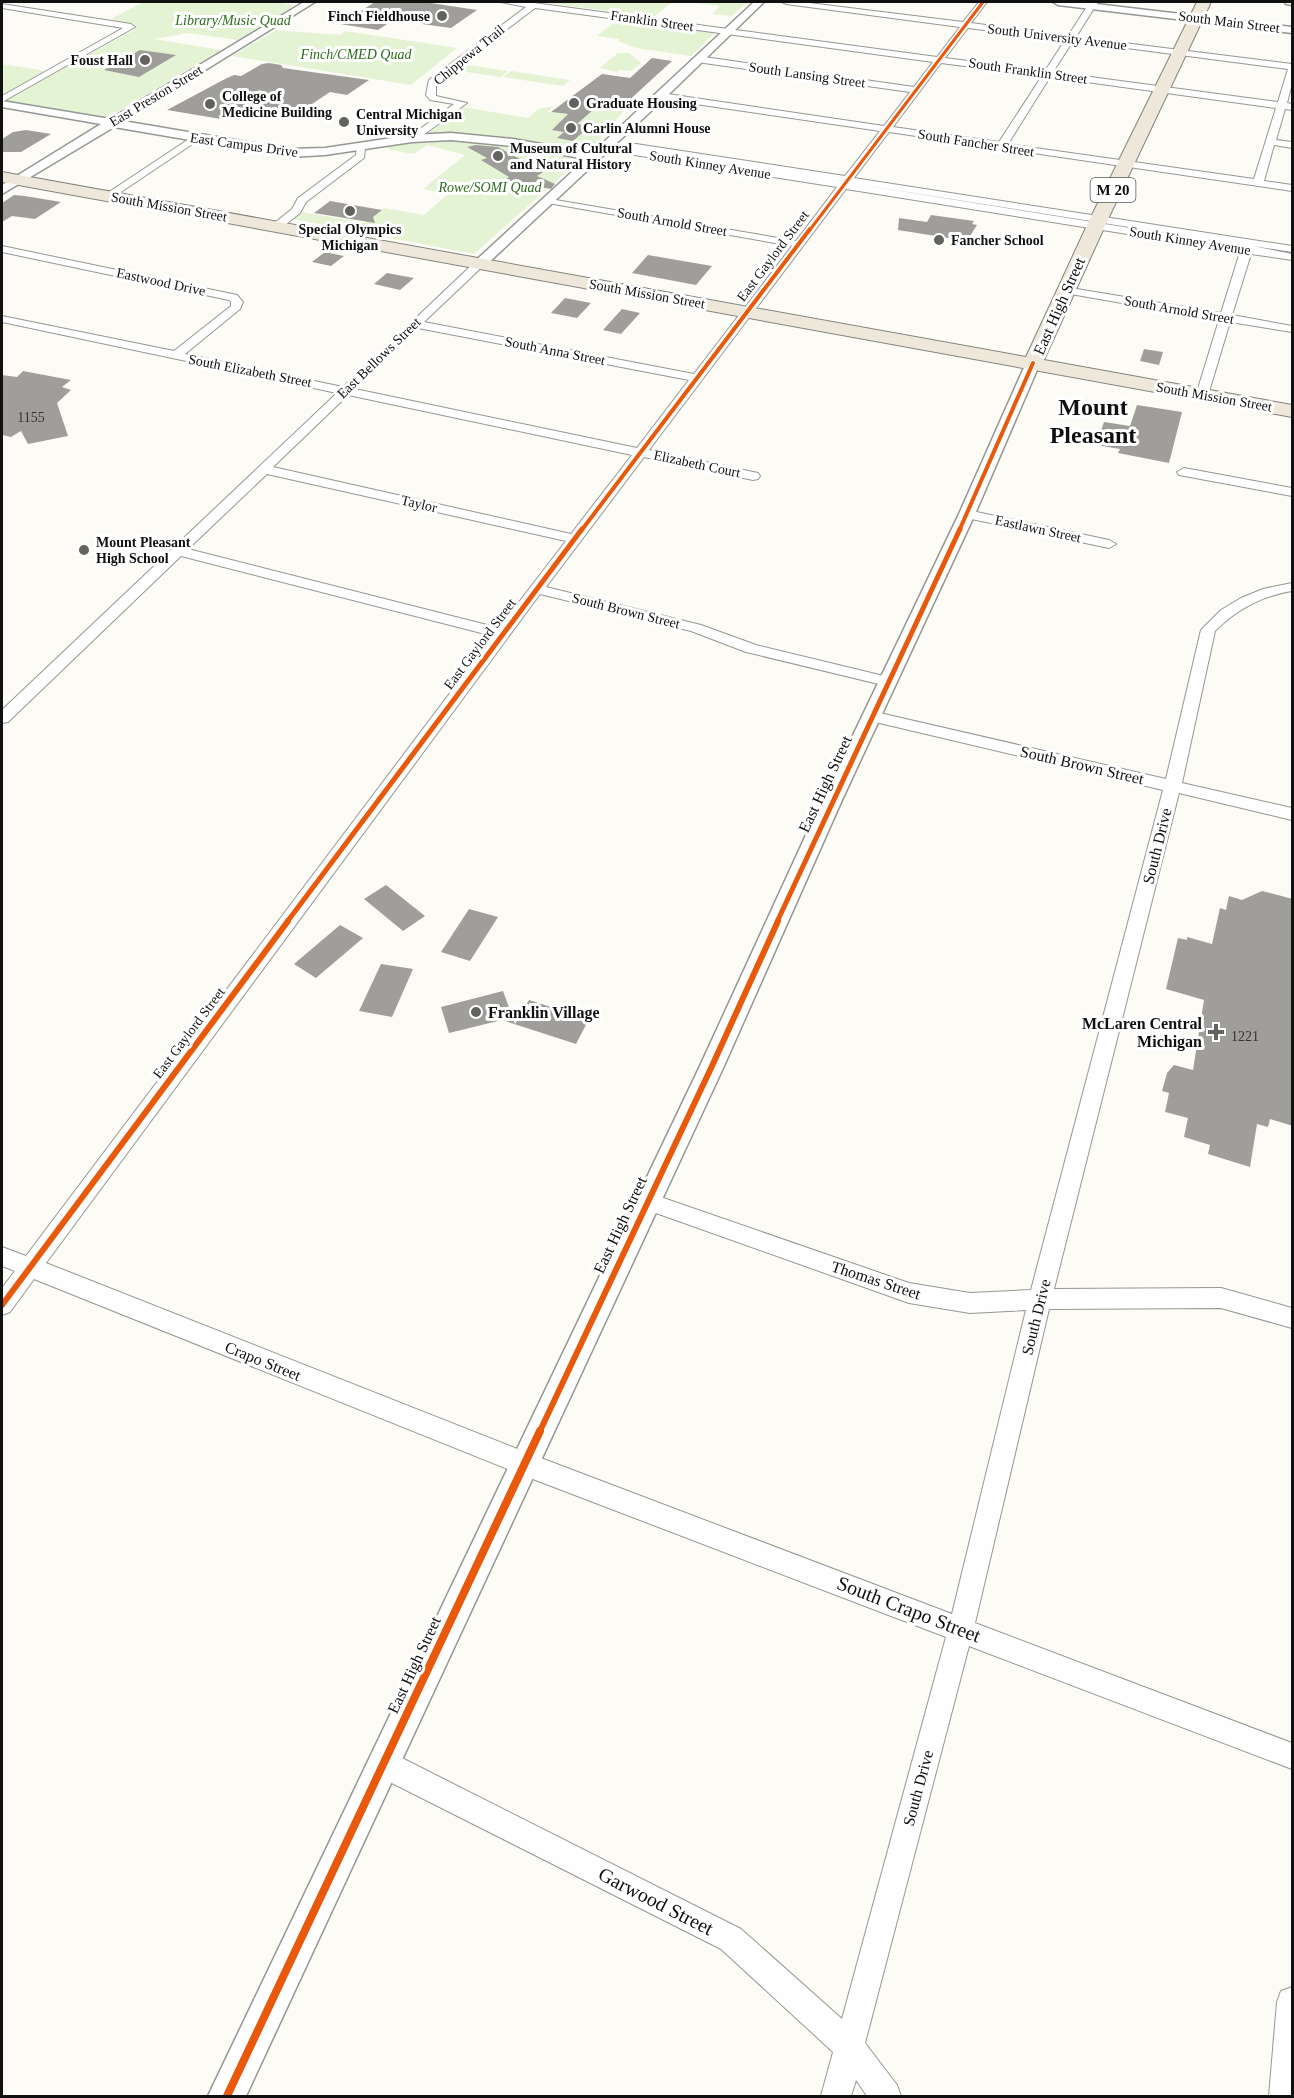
<svg xmlns="http://www.w3.org/2000/svg" width="1294" height="2098" viewBox="0 0 1294 2098" font-family="'Times New Roman',serif">
<rect width="100%" height="100%" fill="#fcfbf5"/>
<path fill="#e5f3d5" d="M144,2H273L295,5L238,40L188,33L154,39L221,50L107,118L4,101L134,30L137,26L135,24L111,19Z
M539,2H672L654,17Z
M688,2H748L732,16L712,14L720,6Z
M622,20L715,33L691,56L636,48L618,41L619,39L597,36L612,24Z
M276,30L340,35L345,31L457,48L411,85L232,56Z
M618,53H629L641,63L632,71L620,70L617,72L600,68Z
M2,64L45,71L2,95Z
M461,64L508,71L501,77L453,70Z
M511,71L570,80L563,86L503,77Z
M590,100L628,106L586,155L431,134L430,132L463,107L528,118L538,109L554,106L548,112L572,115Z
M463,139L580,160L474,254L293,219L302,212L365,223L384,208L424,215L448,194L423,189L465,155L427,145L414,154L390,150L386,146L418,140Z"/>
<path fill="#a09e9a" d="M375,2H424L477,10L451,28L393,20L378,30L340,24Z
M140,50L176,55L139,77L104,70Z
M652,58L672,61L624,105L602,102L577,124L590,126L573,141L557,138L564,132L552,130L568,114L551,112L602,74L630,78Z
M269,63L281,65L283,68L369,80L347,95L330,92L291,118L246,110L237,116L229,114L221,119L167,110L225,79L234,75L241,76L262,64Z
M26,130L51,134L21,152H2V139L13,132Z
M476,145L498,147L543,172L537,176L555,184L551,189L505,180L509,177L481,160L487,158L467,147Z
M14,195L25,196L61,202L35,219L12,216L2,222V203Z
M330,201L382,210L373,217L375,223L314,213Z
M931,215L974,221L972,224L977,225L967,241L898,230L899,218L927,222Z
M325,252L344,256L331,266L312,262Z
M648,255L712,266L696,285L632,273Z
M387,273L414,278L400,290L374,284Z
M565,298L591,303L577,318L551,313Z
M622,309L640,313L621,334L603,330Z
M1144,349L1163,352L1159,365L1140,361Z
M23,371L71,380L62,387L71,390L57,403L68,436L28,444L21,431L11,437L2,435V375L17,377Z
M1137,405L1182,412L1169,463L1118,453L1120,449L1096,445L1104,422L1130,426Z
M386,885L425,916L403,931L364,899Z
M1262,891L1293,899V1126L1270,1119L1268,1127L1257,1124L1250,1167L1208,1154L1210,1145L1184,1137L1188,1118L1165,1112L1169,1093L1162,1091L1167,1073L1174,1065L1193,1070L1204,1000L1166,989L1178,938L1187,940V937L1212,944L1220,908L1226,910L1229,896L1242,900Z
M469,909L498,917L470,961L441,952Z
M340,925L363,938L316,978L294,964Z
M381,964L413,969L392,1017L359,1011Z
M503,991L515,1024L529,1000L589,1019L576,1044L502,1020L449,1033L441,1007Z"/>
<g fill="none" stroke-linecap="round" stroke-linejoin="round">
<defs>
<path id="minor" d="M501,2L534,3L937,57L960,27L786,4L782,2H801L963,22L979,2H987L971,23L1068,36L1090,2H1098L1076,37L1292,64V83L1287,103L1292,104V110L1285,109L1276,140L1292,142V148L1274,145L1264,181L1292,185V191L889,132L854,178L1292,246V252L1253,246L1292,254V260L1251,254L1232,315L1292,326V332L1230,322L1208,395L1202,399L1198,398L1196,395L1219,320L1065,293L1059,290L1065,287L1221,313L1240,252L846,189L649,450L758,473L760,476L758,479L753,480L644,457L546,587L701,625L756,645L892,678L895,681L892,684L887,686L746,652L691,631L540,594L46,1263L525,1452L952,1614L1026,1310L970,1313L909,1303L639,1207L635,1201L639,1195L646,1192L909,1283L970,1293L1031,1290L1163,790L871,721L863,716L871,711L1166,779L1201,630L1221,610L1241,598L1263,589L1292,583V591C1262,596 1237,609 1215,631L1182,783L1292,808V820L1179,793L1054,1289L1221,1288L1292,1308V1328L1221,1308L1049,1309L975,1623L1292,1743V1769L969,1646L865,2043L897,2085L901,2096H867L856,2080L851,2096H821L833,2052L721,1949L372,1773L368,1763L372,1753L382,1749L392,1753L741,1929L842,2019L946,1637L525,1476L34,1279L10,1312L2,1315V1288L15,1271L2,1266V1247L26,1256L493,636L181,556L8,722L2,723V710L337,393L2,322V316L174,351L231,306V302L229,300L2,252V246L237,295L243,302L240,309L185,354L343,387L476,261L480,260L486,263L484,265L424,322L694,374L792,246L548,203L544,202V198L796,241L837,187L622,153L617,150L624,145L636,144L845,176L880,131L661,99L656,96L661,93L884,126L910,92L697,62L693,59L697,56L914,87L933,62L535,8L436,83V96L467,103L415,141H409V137L454,104L430,100L426,95L429,80L526,7ZM968,28L1065,40L1045,71L945,58ZM1073,41L1288,69L1278,102L1053,72ZM941,63L1042,76L999,142L893,127ZM1050,77L1276,108L1254,179L1008,144ZM850,183L1243,245L1242,246ZM418,328L689,380L637,448L355,389ZM348,395L632,455L571,534L273,467ZM267,474L566,541L499,628L188,549Z
M2,4L131,24L135,27L2,102V96L123,28L2,8Z
M192,137L200,139L112,198L103,196Z
M357,146L365,148L364,158L306,202L300,213L280,229H272V225L292,209L298,198L356,155Z
M1184,468L1292,488V496L1179,475L1177,472Z
M967,510L1109,540L1116,544L1109,548L962,517L960,514L962,511Z
M1292,1987V2096H1269L1277,2002L1281,1991Z"/>
<path id="tertiary" d="M304,2H315L123,121L289,149L325,148L412,135L451,133L513,139L592,153L754,2H764L665,98L485,266H475L473,263L586,159L513,146L451,140L412,142L325,155L289,157L114,127L2,194V185L101,124L2,107V101L110,119Z
M1053,2H1079L1292,27V33L1058,5Z
M1285,2H1292V5L1286,4Z
M1033,359L1040,363L975,514L842,800L724,1066L246,2096H208L700,1066L822,800L959,514L1026,363Z"/>
<path id="primary" d="M1197,2H1211L1108,219L1044,360L1292,405V417L2,182V172L1026,357L1090,219Z"/>
</defs>
<use href="#minor" stroke="#969693" stroke-width="2"/>
<use href="#tertiary" stroke="#969693" stroke-width="3"/>
<use href="#primary" stroke="#848380" stroke-width="2"/>
<use href="#minor" fill="#fffefe" fill-rule="evenodd"/>
<use href="#tertiary" fill="#fffefe" fill-rule="evenodd"/>
<use href="#primary" fill="#ede8da" fill-rule="evenodd"/>
<defs>
<path id="cycleway-far4" d="M809,231L983,2"/>
<path id="cycleway-far3" d="M581,531L810,229
M959,531L1033,363"/>
<path id="cycleway-far2" d="M287,922L582,529
M777,922L960,529"/>
<path id="cycleway-far1" d="M2,1305L288,921
M539,1433L712,1066L778,921"/>
<path id="cycleway" d="M227,2096L540,1431"/>
</defs>
<use href="#cycleway-far4" stroke="#fff" stroke-width="4.5"/>
<use href="#cycleway-far3" stroke="#fff" stroke-width="6"/>
<use href="#cycleway-far2" stroke="#fff" stroke-width="8"/>
<use href="#cycleway-far1" stroke="#fff" stroke-width="10"/>
<use href="#cycleway" stroke="#fff" stroke-width="12"/>
<use href="#cycleway-far4" stroke="#e8590c" stroke-width="3"/>
<use href="#cycleway-far3" stroke="#e8590c" stroke-width="4"/>
<use href="#cycleway-far2" stroke="#e8590c" stroke-width="5"/>
<use href="#cycleway-far1" stroke="#e8590c" stroke-width="6"/>
<use href="#cycleway" stroke="#e8590c" stroke-width="8"/>
</g>
<g fill="#636260" stroke="#fff" stroke-width="2">
<circle cx="442" cy="16" r="6"/>
<circle cx="145" cy="60" r="6"/>
<circle cx="574" cy="103" r="6"/>
<circle cx="210" cy="104" r="6"/>
<circle cx="344" cy="122" r="6"/>
<circle cx="571" cy="128" r="6"/>
<circle cx="498" cy="156" r="6"/>
<circle cx="350" cy="211" r="6"/>
<circle cx="939" cy="240" r="6"/>
<circle cx="84" cy="550" r="6"/>
<circle cx="476" cy="1012" r="6"/>
<path d="M1213 1023h6v6h6v6h-6v6h-6v-6h-6v-6h6z"/>
</g>
<g text-anchor="middle" dominant-baseline="central" stroke-width="6" stroke-linejoin="round" paint-order="stroke">
<g font-size="14" font-weight="bold" fill="#101010" stroke="#fff" text-anchor="start">
<text x="430" y="16" text-anchor="end">Finch Fieldhouse</text>
<text x="133" y="60" text-anchor="end">Foust Hall</text>
<text x="222" y="96">College of<tspan x="222" dy="16">Medicine Building</tspan></text>
<text x="586" y="103">Graduate Housing</text>
<text x="356" y="114">Central Michigan<tspan x="356" dy="16">University</tspan></text>
<text x="583" y="128">Carlin Alumni House</text>
<text x="510" y="148">Museum of Cultural<tspan x="510" dy="16">and Natural History</tspan></text>
<text x="350" y="229" text-anchor="middle">Special Olympics<tspan x="350" dy="16">Michigan</tspan></text>
<text x="951" y="240">Fancher School</text>
<text x="96" y="542">Mount Pleasant<tspan x="96" dy="16">High School</tspan></text>
</g>
<g font-size="14" font-style="italic" fill="#2c6b1d" stroke="#fff">
<text x="233" y="20">Library/Music Quad</text>
<text x="356" y="54">Finch/CMED Quad</text>
<text x="490" y="187">Rowe/SOMI Quad</text>
</g>
<g font-size="14" fill="#101010" stroke="#fff">
<text transform="translate(652 21) rotate(8)">Franklin Street</text>
<text transform="translate(1229 22) rotate(7)">South Main Street</text>
<text transform="translate(1057 37) rotate(7)">South University Avenue</text>
<text transform="translate(469 55) rotate(-39)">Chippewa Trail</text>
<text transform="translate(1028 71) rotate(8)">South Franklin Street</text>
<text transform="translate(807 75) rotate(8)">South Lansing Street</text>
<text transform="translate(156 96) rotate(-31)">East Preston Street</text>
<text transform="translate(976 143) rotate(9)">South Fancher Street</text>
<text transform="translate(244 145) rotate(8)">East Campus Drive</text>
<text transform="translate(710 165) rotate(9)">South Kinney Avenue</text>
<text transform="translate(169 207) rotate(10)">South Mission Street</text>
<text transform="translate(672 222) rotate(10)">South Arnold Street</text>
<text transform="translate(1190 241) rotate(9)">South Kinney Avenue</text>
<text transform="translate(773 256) rotate(-53)">East Gaylord Street</text>
<text transform="translate(161 282) rotate(12)">Eastwood Drive</text>
<text transform="translate(647 294) rotate(10)">South Mission Street</text>
<text transform="translate(1179 310) rotate(10)">South Arnold Street</text>
<text transform="translate(555 351) rotate(11)">South Anna Street</text>
<text transform="translate(379 358) rotate(-44)">East Bellows Street</text>
<text transform="translate(250 371) rotate(11)">South Elizabeth Street</text>
<text transform="translate(1214 397) rotate(10)">South Mission Street</text>
<text transform="translate(697 464) rotate(12)">Elizabeth Court</text>
<text transform="translate(419 504) rotate(13)">Taylor</text>
<text transform="translate(1038 529) rotate(12)">Eastlawn Street</text>
<text transform="translate(626 611) rotate(14)">South Brown Street</text>
<text transform="translate(480 644) rotate(-53)">East Gaylord Street</text>
<text transform="translate(189 1033) rotate(-53)">East Gaylord Street</text>
</g>
<g font-size="14" fill="#343432">
<text x="31" y="417">1155</text>
<text x="1245" y="1036">1221</text>
</g>
<rect fill="#fff" stroke="#585858" stroke-width="1.5" x="1090.5" y="178" width="45" height="24" rx="4.5"/>
<g font-size="15" font-weight="bold" fill="#101010">
<text x="1113" y="190">M 20</text>
</g>
<g font-size="16" fill="#101010" stroke="#fff">
<text transform="translate(1059 306) rotate(-66)">East High Street</text>
<text transform="translate(1082 765) rotate(13)">South Brown Street</text>
<text transform="translate(825 784) rotate(-65)">East High Street</text>
<text transform="translate(1157 846) rotate(-76)">South Drive</text>
<text transform="translate(620 1225) rotate(-65)">East High Street</text>
<text transform="translate(876 1280) rotate(18)">Thomas Street</text>
<text transform="translate(1036 1317) rotate(-76)">South Drive</text>
<text transform="translate(263 1361) rotate(22)">Crapo Street</text>
<text transform="translate(414 1665) rotate(-65)">East High Street</text>
<text transform="translate(918 1788) rotate(-75)">South Drive</text>
</g>
<g font-size="16" font-weight="bold" fill="#101010" stroke="#fff" text-anchor="start">
<text x="488" y="1012">Franklin Village</text>
<text x="1202" y="1023" text-anchor="end">McLaren Central<tspan x="1202" dy="18">Michigan</tspan></text>
</g>
<g font-size="20" fill="#101010" stroke="#fff">
<text transform="translate(909 1609) rotate(21)">South Crapo Street</text>
<text transform="translate(656 1901) rotate(27)">Garwood Street</text>
</g>
<g font-size="24" font-weight="bold" fill="#101010" stroke="#fff">
<text x="1093" y="407">Mount<tspan x="1093" dy="28">Pleasant</tspan></text>
</g>
</g>
<rect width="1294" height="2098" fill="none" stroke="#101010" stroke-width="6"/>
</svg>
